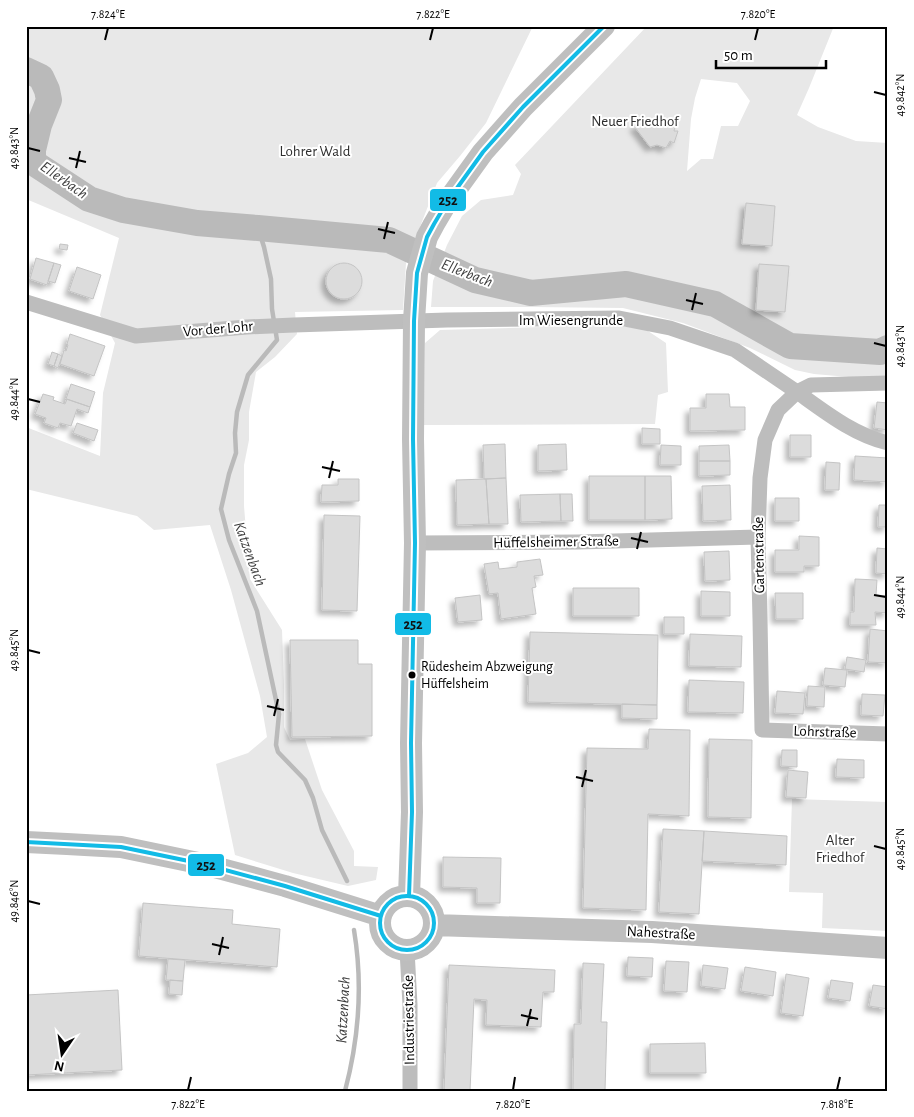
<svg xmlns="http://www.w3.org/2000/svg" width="914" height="1117" viewBox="0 0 914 1117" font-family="'Alegreya Sans',sans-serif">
<defs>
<filter id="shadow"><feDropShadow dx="-4.5" dy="4.5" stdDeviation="2.5" flood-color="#0004"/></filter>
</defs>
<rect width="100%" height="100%" fill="#fff"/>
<path fill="#e8e8e8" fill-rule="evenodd" d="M26,26H533L486,123L460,156L437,183L406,263L403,310L295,312L297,334L275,357L256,372L249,412V440L244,465V506L250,579L282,630L284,685V727L290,740L305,739L322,790L354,851V866L378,867L376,880L348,886L293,873L235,855L216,764L248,753L267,737L260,696L231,590L210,525L154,530L137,516L26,489V427L100,456L103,393L115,343L100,315L119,238L26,199V162L33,132L26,130Z
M647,26H834L809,88L797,115L818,127L856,141L888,143V378L849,377L814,374L795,370L750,348L683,323L623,308L531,307H431L433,281L447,245L462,216L481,200L513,195L521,174L515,165ZM701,79L737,83L750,101L738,126H721L713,159H701L687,171L691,119L695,98Z
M612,325L645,329L666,343L668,392L658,395L655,424L424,425L425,343L440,330Z
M792,799L888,802V931L822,928L823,893L789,892Z"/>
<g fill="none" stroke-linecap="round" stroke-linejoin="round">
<path stroke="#bababa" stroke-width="4.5" d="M258,228L264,247L271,279L272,309L277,340L248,375L237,412L235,433L236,453L229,474L221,509L229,540L257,611L279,714L276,745L278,752L305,780L313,798L322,830L347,881
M345,1091C359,1038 363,984 354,930"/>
<path stroke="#bababa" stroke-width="26" d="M26,70L41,77L47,90L49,100L39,125L33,150V159L37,165L89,199L123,210L197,223L258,228L389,240L475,280L531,293L626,284L715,304L790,346L880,352L888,348"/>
</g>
<path fill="#dcdcdc" stroke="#c4c4c4" filter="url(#shadow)" d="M659,118L676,123L674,131H678L674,143L670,141L666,148L657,145L650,147L634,126Z
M746,203L775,206L772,246L742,244Z
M60,244L68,245L67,250L59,249Z
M36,258L54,263L47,285L30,279Z
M54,263L61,265L55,283L48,281Z
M326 281a18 18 0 1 1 36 0a18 18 0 1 1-36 0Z
M759,264L789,266L785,312L756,310Z
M77,267L101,275L93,299L69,291Z
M70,334L105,346L94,376L60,364L64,350L66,351L68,345L67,344Z
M52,352L58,354L54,366L48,364Z
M58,354L62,356L58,368L54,366Z
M71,384L95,392L90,407L66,399Z
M43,394L54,397L53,400L65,404L67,399L90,407L88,413L77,409L71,426L60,423L58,428L44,423L46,418L35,414Z
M706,394H729L730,407H745V430L690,431V408H706Z
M877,402L888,403V430L874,428Z
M77,423L98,430L94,441L73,433Z
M642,428L660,429V444H642Z
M790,435H811V457H790Z
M505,444L506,478L484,479L483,445Z
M566,444L567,470L538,471V445Z
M661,445L681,446V465H660Z
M729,445L730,461H699V446Z
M855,456L888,458V482L854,480Z
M699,461H730V475L699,476Z
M826,462L840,463L839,490H825Z
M589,476H645V520H589Z
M645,476H671L672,519L645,520Z
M506,478L508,524H489L486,479Z
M338,479H359V501L321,502L322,485H338Z
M486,479L489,524L457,525L456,480Z
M730,485L731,520L703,521L702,486Z
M560,494L561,521L521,522L520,495Z
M560,494H572L573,521H561Z
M775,498H799V521H775Z
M879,505H888V527H878Z
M324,515L360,516L357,611L322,610Z
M799,536L819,537V566H804V572H775V550H799Z
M877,548L888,549V574L876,573Z
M729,551L730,580L705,581L704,552Z
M540,559L543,575L534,576L536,587L532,588L536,614L501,619L498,593L489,594L484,564L498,562L499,569L517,567V562Z
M855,579L877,580L876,595L888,596V613L875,612L876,625H850V612H854Z
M573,588H639V616H573Z
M701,591L730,592V616H701Z
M775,593H803V619H776Z
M480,595L482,620L458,622L455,598Z
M664,617H684V634H664Z
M870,629L888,631V663L868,662Z
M530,632L658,635L657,705L528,702Z
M690,634L742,636L741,667L689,666Z
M290,640H358V664H372V736L292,737Z
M847,657L866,660L864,672L845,669Z
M825,668L847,670L845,687L823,685Z
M689,680L744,682L743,713L688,712Z
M808,686L825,687L824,707L807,706Z
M777,691L805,693L803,714L775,713Z
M862,694L885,695L883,716L861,715Z
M622,704L657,705V719L622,718Z
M649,729L690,730L689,816L648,814L646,910L583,908L587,748L648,749Z
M709,739L752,740L751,818L708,817Z
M782,750H797V767L781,766Z
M837,759L864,760V778L836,777Z
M788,770L808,772L806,798L786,797Z
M663,829L704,831L699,914L659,912Z
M704,831L787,836L786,865L702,861Z
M443,857L501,858L500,903H477V888L443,887Z
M143,903L233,910L232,924L280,929L277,967L139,956Z
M628,957L653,958L652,977L627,976Z
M168,959L185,960L183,981L166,980Z
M666,961L689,962L687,992L664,991Z
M583,963L604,964L601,1022H607L605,1091H573L574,1024H581Z
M449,965L555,970L554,992H543L541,1027L486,1025L487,1000L474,999L470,1091H444Z
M703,965L728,968L725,989L701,986Z
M745,967L776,972L773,996L741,991Z
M786,974L809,978L803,1016L781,1013Z
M170,980L183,981L182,995L169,994Z
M831,980L853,983L850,1001L828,998Z
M873,985L888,987V1009L869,1006Z
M118,990L122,1070L26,1075V995Z
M705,1043L706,1073H650V1044Z
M616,1090H644V1091H616Z"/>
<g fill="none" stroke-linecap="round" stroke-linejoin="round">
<path stroke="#bdbdbd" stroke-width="15" d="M26,302L136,336L247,327L294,325L447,320L619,318L670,328L735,350L797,392L811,385L888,383
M888,443C854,435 825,412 797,392L778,410L765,440L760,478L758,537L760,619L762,730L888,734
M415,543L578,542L758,537
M407,950L410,1005V1091"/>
<path stroke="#bfbfbf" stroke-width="22" d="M26,842L67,844L121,847L203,864L285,886L381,916
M409,896L412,812L411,743L415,543L413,439L414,321L417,273L427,237L434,224L447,202L483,152L523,107L604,26
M380 923a27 27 0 1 1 54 0a27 27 0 1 1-54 0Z
M434,925L652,932L888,948"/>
<defs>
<path id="bus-1" d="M26,842L121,847L203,864L285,886L381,916
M409,896L412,812L411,743L415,543L413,439L414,321L417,273L427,237L434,224L447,202L483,152L523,107L604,26
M380 923a27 27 0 1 1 54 0a27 27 0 1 1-54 0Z"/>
</defs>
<use href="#bus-1" stroke="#fff" stroke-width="8"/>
<use href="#bus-1" stroke="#12bbe6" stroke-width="4"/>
</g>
<path fill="none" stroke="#000" stroke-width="2" d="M105,40L108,28M430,40L433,28M755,40L758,28M874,92L886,95M28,148L40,151M69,158L86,162M76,168L80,151M378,229L395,233M384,239L388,222M686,300L703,304M692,310L696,293M874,343L886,346M28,399L40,402M322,467L340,471M329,478L333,461M631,538L648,542M637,549L641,532M874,595L886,597M28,650L40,653M267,706L284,710M274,716L278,699M576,777L593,781M582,787L586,770M874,846L886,849M28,901L40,904M212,944L229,948M219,955L223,937M521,1015L538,1019M527,1026L531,1009M188,1090L191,1077M513,1090L515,1077M837,1090L840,1077"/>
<circle fill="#000" stroke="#fff" stroke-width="2" cx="412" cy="675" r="4.5"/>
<g text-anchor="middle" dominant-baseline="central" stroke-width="4" stroke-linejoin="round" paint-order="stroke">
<g font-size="14" fill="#000" stroke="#fff" text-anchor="start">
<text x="421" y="667">Rüdesheim Abzweigung<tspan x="421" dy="17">Hüffelsheim</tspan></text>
</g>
<g font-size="15" fill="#2d2d2d" stroke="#fff">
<text x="635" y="121">Neuer Friedhof</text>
<text x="315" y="151">Lohrer Wald</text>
<text x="840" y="840">Alter<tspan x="840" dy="17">Friedhof</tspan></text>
</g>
<g font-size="15" fill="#000" stroke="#fff">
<text x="571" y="320">Im Wiesengrunde</text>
<text transform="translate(218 329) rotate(-5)">Vor der Lohr</text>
<text transform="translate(556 542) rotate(-1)">Hüffelsheimer Straße</text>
<text transform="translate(759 555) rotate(-91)">Gartenstraße</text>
<text transform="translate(825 732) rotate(2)">Lohrstraße</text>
<text transform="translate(661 933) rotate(3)">Nahestraße</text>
<text transform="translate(409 1020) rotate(-91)">Industriestraße</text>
</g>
<g font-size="16" font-style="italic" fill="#3e3e3e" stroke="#fff">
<text transform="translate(64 180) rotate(35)">Ellerbach</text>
<text transform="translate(467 273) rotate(21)">Ellerbach</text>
<text transform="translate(250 554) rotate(70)">Katzenbach</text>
<text transform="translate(343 1010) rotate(-87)">Katzenbach</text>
</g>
</g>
<g stroke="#fff" stroke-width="2">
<rect x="429" y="188" width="38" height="24" rx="5" fill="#12bbe6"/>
<rect x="394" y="612" width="38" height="24" rx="5" fill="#12bbe6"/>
<rect x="187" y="853" width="38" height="24" rx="5" fill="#12bbe6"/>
</g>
<g font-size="14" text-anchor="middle" font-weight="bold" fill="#111">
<text x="448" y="205">252</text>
<text x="413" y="629">252</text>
<text x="206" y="870">252</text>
</g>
<rect width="914" height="1117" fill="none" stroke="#ffffff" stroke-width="55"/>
<g transform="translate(62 1054) rotate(193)" stroke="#ffffff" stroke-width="4" paint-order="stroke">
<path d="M0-4L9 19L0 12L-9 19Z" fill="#000000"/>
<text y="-8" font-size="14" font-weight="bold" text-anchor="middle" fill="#000000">N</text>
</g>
<path d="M716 60v8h110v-8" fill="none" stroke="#000000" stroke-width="2.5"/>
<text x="724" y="60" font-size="15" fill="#000000" stroke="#ffffff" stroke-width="4" paint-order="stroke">50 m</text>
<rect x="28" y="28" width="858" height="1062" fill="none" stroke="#000" stroke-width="2"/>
<g font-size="12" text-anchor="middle" fill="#000">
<text x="108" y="18">7.824°E</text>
<text x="433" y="18">7.822°E</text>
<text x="758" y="18">7.820°E</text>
<text transform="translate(900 95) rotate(-90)" y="4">49.842°N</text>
<text transform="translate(14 148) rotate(-90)" y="4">49.843°N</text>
<text transform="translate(900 346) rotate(-90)" y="4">49.843°N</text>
<text transform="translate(14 399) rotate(-90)" y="4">49.844°N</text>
<text transform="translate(900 597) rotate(-90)" y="4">49.844°N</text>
<text transform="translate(14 650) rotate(-90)" y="4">49.845°N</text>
<text transform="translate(900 849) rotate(-90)" y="4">49.845°N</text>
<text transform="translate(14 901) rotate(-90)" y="4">49.846°N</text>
<text x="188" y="1108">7.822°E</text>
<text x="513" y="1108">7.820°E</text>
<text x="837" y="1108">7.818°E</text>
</g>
</svg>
